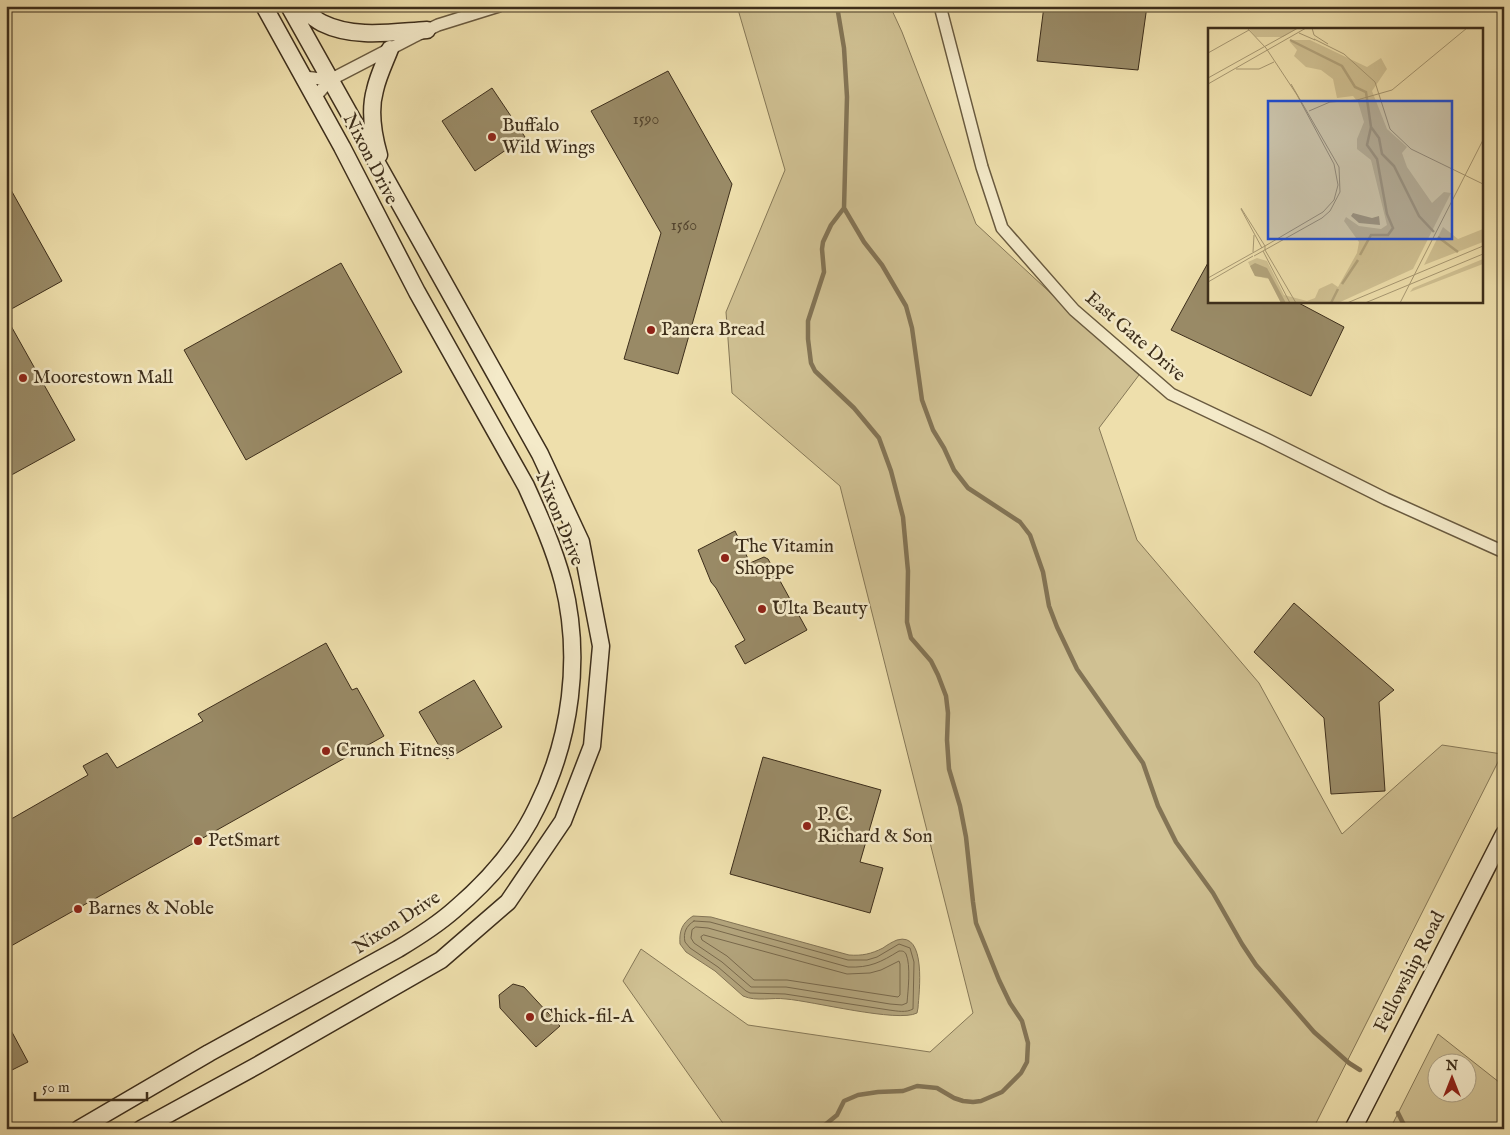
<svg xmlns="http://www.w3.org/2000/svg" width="1510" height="1135" viewBox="0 0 1510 1135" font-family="'IM FELL English',serif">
<rect width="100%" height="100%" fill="#eedfac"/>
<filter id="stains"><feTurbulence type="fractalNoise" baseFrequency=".004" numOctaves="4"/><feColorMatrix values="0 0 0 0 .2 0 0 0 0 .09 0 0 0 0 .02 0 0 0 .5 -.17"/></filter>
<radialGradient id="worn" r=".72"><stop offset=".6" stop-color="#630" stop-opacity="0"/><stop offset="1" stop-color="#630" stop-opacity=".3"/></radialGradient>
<path fill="#d0c193" stroke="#867857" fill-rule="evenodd" d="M737,6H890L902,32L976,224L1139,375L1099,428L1137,540L1259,683L1342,834L1442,745L1502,754L1313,1129H727L623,981L641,949L748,1025L930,1052L973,1013L840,486L732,393L726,312L785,170Z
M1438,1034L1504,1086V1129H1390ZM1438,1062H1468V1092H1438Z"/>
<path fill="#b2a37b" stroke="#837455" d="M693,916L711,917L849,955C862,956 871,954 883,948C887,945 892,942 897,940C927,931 919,993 918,1008L917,1013C898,1023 812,1001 786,999C772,997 757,1002 743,996L715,971L686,952L680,944C679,931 682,923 693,916Z"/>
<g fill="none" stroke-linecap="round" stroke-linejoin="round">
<path stroke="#78684b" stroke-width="1" d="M694,921L710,922L848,960H867L877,957L899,944L910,948L914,962L913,1009C906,1013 897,1011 889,1010L785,994L750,993L746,991L718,967L690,948L685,942C683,933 686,926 694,921Z
M696,927L708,928L848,967C870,968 881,962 899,951C903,951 904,951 906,954C911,965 908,991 907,1003L902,1005L890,1004L786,987H751L722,962L694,943L691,938L692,930Z
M704,935L847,974L870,973L881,970L899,961L900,964V995L898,997L891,996L787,980H754L727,956L702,940L701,937Z"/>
<path stroke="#837455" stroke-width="4.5" d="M837,6L844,48L847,97L844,208L864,242L882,265L906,306L912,328L922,400L933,430L944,448L954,470L968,488L1020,522L1030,535L1043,572L1049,606L1057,627L1077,669L1143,763L1158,806L1176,842L1213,893L1242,944L1256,965L1314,1032L1349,1063L1360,1070
M1398,1113L1406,1129
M820,1129L837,1115L844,1101L858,1095L878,1092L903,1091L917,1086L937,1088L954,1098L963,1101L973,1102L981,1101L1002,1092L1021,1073L1027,1062L1028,1043L1022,1021L1010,1003L999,980L976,923L973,902L966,837L960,806L949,769L947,740L948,713L946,696L938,675L931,661L911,638L907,622L908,571L903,517L891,471L879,438L854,408L815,371L811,363L808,339V321L824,272L822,249L823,242L831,225L844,208"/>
</g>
<path fill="#998a66" stroke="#3d2e1b" d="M1044,6H1147L1138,70L1037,61Z
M668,71L732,184L678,374L624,359L661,233L591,111Z
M492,88L525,137L475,171L442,121Z
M6,181L62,281L6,312Z
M1209,261V301H1295L1344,327L1311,396L1171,330Z
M341,263L402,372L246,460L184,350Z
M6,317L75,440L6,478Z
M735,531L750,563L764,557L768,559L807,630L745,664L735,646L745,640L716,588L711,582L698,550Z
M1294,603L1394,690L1379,702L1385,791L1331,794L1324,718L1254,652Z
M326,643L352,690L357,688L384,736L11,946L6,937V822L88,775L83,766L107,753L117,768L203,721L198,714Z
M474,680L502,727L447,759L419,712Z
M763,757L881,790L860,862L883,868L870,913L730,874Z
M513,984L524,987L560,1026L536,1047L500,1008L499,995Z
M6,1021L28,1062L6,1073Z"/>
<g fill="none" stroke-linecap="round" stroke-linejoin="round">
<defs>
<path id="street" d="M940,6L982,167L1002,228L1074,310L1171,394L1266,439L1386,499L1504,552
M304,77L330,80L315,97
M330,80L413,37L438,25L499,6"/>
<path id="secondary" d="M300,6C307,12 314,19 322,23C354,39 393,32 427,30
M379,155C373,134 369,111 375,90C378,76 385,62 390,49
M79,1129L209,1053L398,949C418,937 437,925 454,910C487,882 518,847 537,807C571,739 582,657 563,582C554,548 540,517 526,486L417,292L342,147L264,6
M141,1129L258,1065L441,960L508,902L563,821L592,746L601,646L581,542L540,454L289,6
M1353,1129L1504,834"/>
</defs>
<use href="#street" stroke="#695a3f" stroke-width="14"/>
<use href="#secondary" stroke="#3d2e1b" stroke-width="19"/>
<use href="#street" stroke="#f4eac9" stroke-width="11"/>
<use href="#secondary" stroke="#f4eac9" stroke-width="16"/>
</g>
<g fill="#8f2418" stroke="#f4eac9" stroke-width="2">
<circle cx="492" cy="137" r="5"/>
<circle cx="651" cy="330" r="5"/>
<circle cx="23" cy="378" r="5"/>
<circle cx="725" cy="558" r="5"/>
<circle cx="762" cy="609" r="5"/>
<circle cx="326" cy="751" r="5"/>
<circle cx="807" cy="826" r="5"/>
<circle cx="198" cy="841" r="5"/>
<circle cx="78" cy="909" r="5"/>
<circle cx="530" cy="1017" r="5"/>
</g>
<g text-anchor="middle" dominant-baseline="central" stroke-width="5" stroke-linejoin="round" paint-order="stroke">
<g font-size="16" fill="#54452e">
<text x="646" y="120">1590</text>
<text x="684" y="226">1560</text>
</g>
<g font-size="19" fill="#3d2e1b" stroke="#f4eac9" text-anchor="start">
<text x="502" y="126">Buffalo<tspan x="502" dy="22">Wild Wings</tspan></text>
<text x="661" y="330">Panera Bread</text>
<text x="33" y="378">Moorestown Mall</text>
<text x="735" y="547">The Vitamin<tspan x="735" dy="22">Shoppe</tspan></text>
<text x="772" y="609">Ulta Beauty</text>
<text x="336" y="751">Crunch Fitness</text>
<text x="817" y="815">P. C.<tspan x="817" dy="22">Richard &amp; Son</tspan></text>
<text x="208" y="841">PetSmart</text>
<text x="88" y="909">Barnes &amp; Noble</text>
<text x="540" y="1017">Chick-fil-A</text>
</g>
<g font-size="19" fill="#3d2e1b" stroke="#f4eac9">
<text transform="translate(370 159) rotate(63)">Nixon Drive</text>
<text transform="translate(1135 337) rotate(41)">East Gate Drive</text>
<text transform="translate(559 519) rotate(68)">Nixon Drive</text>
<text transform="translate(397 923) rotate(-33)">Nixon Drive</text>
<text transform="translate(1410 972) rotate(-63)">Fellowship Road</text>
</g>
</g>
<g transform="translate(1208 28)">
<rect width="275" height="275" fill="#eedfac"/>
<path d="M40,0H90L75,9H48ZM85,12H102L159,39L173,30L179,41L164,63L179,101L199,119L194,125L199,139L224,175L236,164L243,165L205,241L130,275H73L61,251L47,248L40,234L49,230L59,233L76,267L99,273L107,270L111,261L124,255L130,259L149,225L151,214L136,193L138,189L151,198L173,201L179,197L163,132L149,121V111L156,94L150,74L145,68L129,70L125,51L113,42L98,39L86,28L89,22L82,14ZM235,199L250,211L275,201V214L216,237ZM275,231V236L202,264L205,260Z" fill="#d0c193"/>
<path d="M145,185L164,190L171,188L172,197L151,195L143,188ZM47,235L59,240L78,275H73L60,250L47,248L42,238Z" fill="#b2a37b"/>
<path fill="none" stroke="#b2a37b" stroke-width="2.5" d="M82,12L134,38L147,59L158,64L163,99L171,110L174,126L186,138L211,188L226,204M230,209L250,224M152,227L163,207H180L185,200L179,186L169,131L159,117L163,99M134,256L150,232M123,275L130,261"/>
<path fill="none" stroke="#a79872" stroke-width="1" d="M104,0L106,7L120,16M91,5L107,12M106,11L136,26L167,54L182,101L203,121L275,156M0,25L41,2M28,41H51L66,34M0,50L90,0M0,56L98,0M101,83L122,74L149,72L184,62L259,0M33,180L57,218L115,184L126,172L130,157L126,136L89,67L58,20L39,0M33,181L54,220M57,222L88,275M55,223L82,275M45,224L46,207M46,228L114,190L122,183L132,164L131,139L83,56M0,250L57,218V222M0,254L45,228M139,275L275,218M157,275L275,226M192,275L275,112"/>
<path fill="#1d4ed8" fill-opacity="0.15" stroke="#1d4ed8" stroke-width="2.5" d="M60,73H244V211H60Z"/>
<rect width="275" height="275" fill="none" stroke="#3d2e1b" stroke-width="2.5"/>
</g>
<rect width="1510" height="1135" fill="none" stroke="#eedfac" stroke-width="25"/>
<rect x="8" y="8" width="1495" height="1120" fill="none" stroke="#3d2e1b" stroke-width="2.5"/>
<rect x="12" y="12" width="1485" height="1110" fill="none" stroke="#3d2e1b"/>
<g transform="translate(1452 1078)"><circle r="24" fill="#f4eac9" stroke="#ab9f83"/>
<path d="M0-4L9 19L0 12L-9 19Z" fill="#8f2418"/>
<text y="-8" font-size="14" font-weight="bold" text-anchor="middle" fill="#3d2e1b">N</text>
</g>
<path d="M35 1092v8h112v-8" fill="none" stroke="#3d2e1b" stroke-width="2.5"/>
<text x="42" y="1092" font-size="15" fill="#3d2e1b" stroke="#f4eac9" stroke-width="4" paint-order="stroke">50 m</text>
<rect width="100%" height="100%" filter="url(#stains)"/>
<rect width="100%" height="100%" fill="url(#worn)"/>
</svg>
